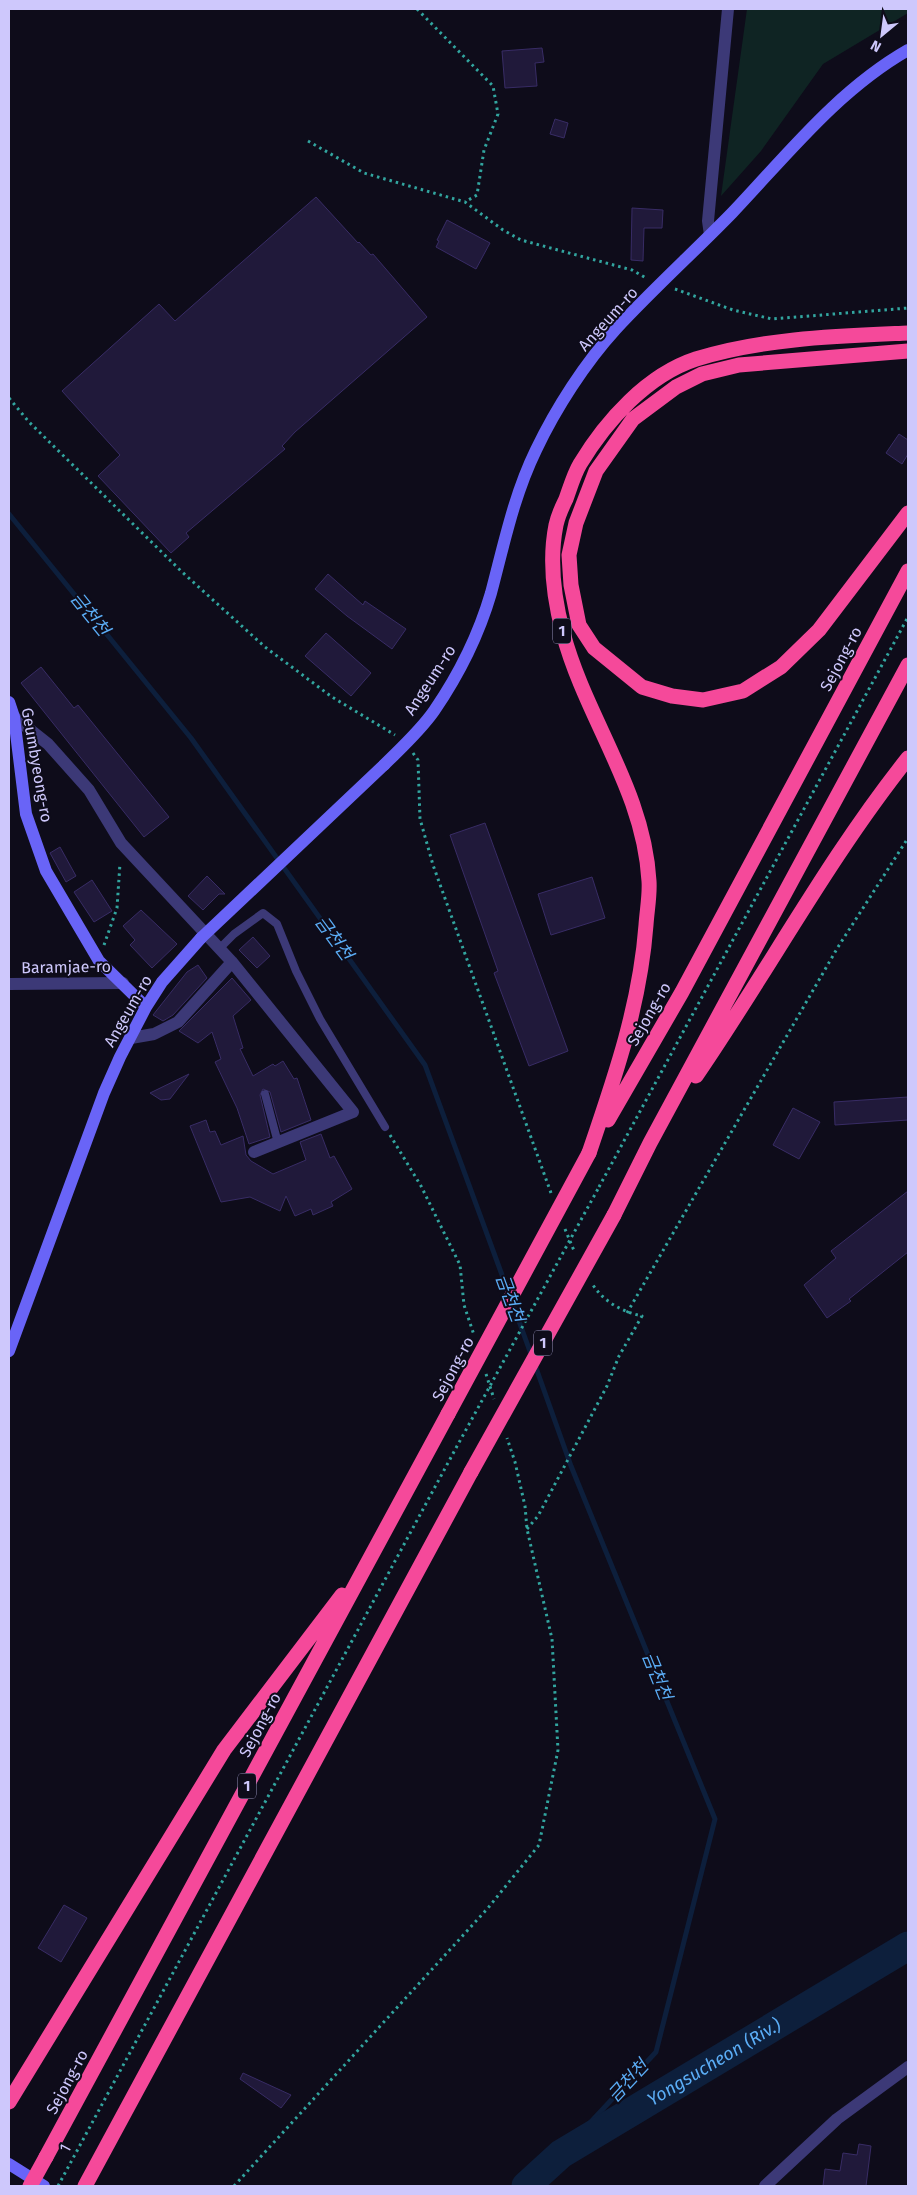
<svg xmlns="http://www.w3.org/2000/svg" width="917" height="2195" viewBox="0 0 917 2195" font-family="'Fira Sans','Noto Sans KR',sans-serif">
<rect width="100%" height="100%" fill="#0e0c1a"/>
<path fill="#0f2423" d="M747,9H908V13L823,64L761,151L721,196Z"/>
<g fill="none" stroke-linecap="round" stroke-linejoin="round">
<path stroke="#0d1f3c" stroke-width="5" d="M9,514L191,738L425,1065L509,1294
M512,1302L532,1357
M535,1365L571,1466L715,1819L656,2052L561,2154"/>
<path stroke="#0d1f3c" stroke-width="29" id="s1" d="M526,2186L561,2154L908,1946"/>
</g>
<path fill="#20193a" stroke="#382c65" d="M542,48L544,62L535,63L537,86L505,88L502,51Z
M555,119L568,123L564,138L550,134Z
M316,197L358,243L359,242L371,255L373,254L427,317L295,432L282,446L285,449L186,533L189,537L171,553L98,476L120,455L62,391L159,304L175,321Z
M632,208L663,210L662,228H644L643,261L631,260Z
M447,220L490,243L476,269L436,247L439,241L437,240Z
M899,434L908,440V454L902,464L886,453Z
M328,574L363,605L365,601L406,629L392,649L347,616L315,589Z
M326,633L371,673L351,696L305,656Z
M41,667L74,708L78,705L169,817L144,837L21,683Z
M485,823L568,1051L529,1066L494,973L498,971L450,835Z
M60,847L76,876L66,882L50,853Z
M207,876L225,894H219L203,910L188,896Z
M592,877L605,918L551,935L538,894Z
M92,880L112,911L94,922L74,892Z
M141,910L177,944L152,968L130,945L135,940L123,926Z
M253,937L270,956L257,968L239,950Z
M198,965L207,978L173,1015L163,1021L153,1015L187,972Z
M232,978L251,1000L233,1016L243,1048L240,1049L253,1076L273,1064L275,1066L283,1061L294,1079L297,1078L311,1120L281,1132L270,1092L263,1089L260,1095L270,1137L249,1144L237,1108L215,1062L221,1059L212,1032L198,1043L179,1031Z
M189,1074L170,1099L161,1100L150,1093Z
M908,1097V1120L835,1125L834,1102Z
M793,1108L820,1122L799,1159L773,1145Z
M206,1120L210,1132L215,1131L221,1145L243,1136L246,1155L251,1161L273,1174L306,1160L300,1142L321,1134L330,1158L334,1156L352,1189L331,1202L333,1206L313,1215L311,1209L295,1216L286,1196L280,1211L250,1197L221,1202L190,1126Z
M908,1191V1252L849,1299L851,1301L827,1318L804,1285L836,1258L831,1251Z
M64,1905L87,1918L61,1962L38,1948Z
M243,2073L291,2095L281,2108L240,2079Z
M859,2144L871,2146L866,2186H823L825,2169L840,2171L843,2153L857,2155Z"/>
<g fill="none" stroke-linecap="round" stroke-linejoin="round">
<path stroke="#32a59f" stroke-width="3" stroke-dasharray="2.5 4" stroke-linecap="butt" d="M417,9L493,86L498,114L484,150L477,195L465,202
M308,141L364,173L465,202L503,230L521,240L632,270L646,278
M675,289L733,310L772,319L908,308
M9,398L29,422L181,571L265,647L332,697L395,735
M413,753L418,760L420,819L433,865L551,1193
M104,945L117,908L120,863
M390,1135L421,1186L460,1265L464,1305L474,1335
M599,1187L908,617
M565,1229L575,1253
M627,1313L838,947L908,838
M486,1374L494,1399
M527,1529L538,1516L607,1386L619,1356L642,1316C623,1312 604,1302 593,1285
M58,2186L456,1448
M234,2186L488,1908L539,1845L558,1750L552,1639L527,1529L525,1506L515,1462L507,1438"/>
<path stroke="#3c3977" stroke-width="8" d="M219,949L234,934L263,913L277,924L296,971L320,1019L385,1127
M265,1094L278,1143"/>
<path stroke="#3c3977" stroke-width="12" d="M710,235L708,221L728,9
M14,717L48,744L89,790L121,843L232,962
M9,984L123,983
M131,1038L154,1034L178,1022L232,962L353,1112L254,1152
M765,2186L837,2119L908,2067"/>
<path stroke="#6964f7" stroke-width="12" d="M9,702L14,717L26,814L46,871L99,961L146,1007
M384,765C401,748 420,731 434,711C458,676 479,634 491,593C504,544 514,495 536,450C556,408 585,363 616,329C653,289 694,252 732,213C787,155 838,90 908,50
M9,1351L104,1093L120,1057L146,1007L162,982L201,938
M9,2164L44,2186"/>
<path stroke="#f5499a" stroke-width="15" d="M908,351L739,365L702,374L676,387L633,419L596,471L576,523L569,555L571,585L579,625L594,648L642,687L672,696L703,700L743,691L781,667L819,630L908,513
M696,1076C768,971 829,857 908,758
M608,1120L682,992L908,571
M589,1153C615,1077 640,1005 646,925C647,910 650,895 649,881C644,790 586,719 563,633C554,599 549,560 556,525C558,516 562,507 566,499C570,488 574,474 580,464C606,421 647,375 696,359C763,338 839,336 908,333
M614,1215L650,1143L908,665
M9,2102L224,1750L342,1595
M46,2157L448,1414
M85,2186L471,1472"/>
<path stroke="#32a59f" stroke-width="3" stroke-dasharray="2.5 4" stroke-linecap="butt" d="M456,1448L599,1187"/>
<path stroke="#6964f7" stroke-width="12" d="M201,938L384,765"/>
<path stroke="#f5499a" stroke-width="15" d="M448,1414L589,1153
M471,1472L614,1215
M30,2186L46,2157"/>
</g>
<g text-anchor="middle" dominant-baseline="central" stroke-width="4" stroke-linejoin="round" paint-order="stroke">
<g fill="#0e0c1a" stroke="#9490b8" stroke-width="1">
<rect x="553" y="618.5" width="18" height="25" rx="4"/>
<rect x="534" y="1330.5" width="18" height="25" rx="4"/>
<rect x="238" y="1773.5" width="18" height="25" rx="4"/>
</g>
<g font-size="15" font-weight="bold" fill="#cec8fc">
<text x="562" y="631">1</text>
<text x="543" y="1343">1</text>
<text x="247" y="1786">1</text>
</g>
<g font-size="16" fill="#cec8fc" stroke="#0e0c1a">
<text transform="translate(608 319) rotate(-48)">Angeum-ro</text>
<text transform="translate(841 659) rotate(-62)">Sejong-ro</text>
<text transform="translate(430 680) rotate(-57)">Angeum-ro</text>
<text transform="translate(37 765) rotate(80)">Geumbyeong-ro</text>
<text transform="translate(66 967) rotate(-1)">Baramjae-ro</text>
<text transform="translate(128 1011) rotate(-60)">Angeum-ro</text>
<text transform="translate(649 1014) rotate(-60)">Sejong-ro</text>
<text transform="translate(453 1369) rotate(-62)">Sejong-ro</text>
<text transform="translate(260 1725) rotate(-62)">Sejong-ro</text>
<text transform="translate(67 2082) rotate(-62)">Sejong-ro</text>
<text transform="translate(65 2148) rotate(-62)">1</text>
</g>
<g font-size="18" font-style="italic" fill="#5badf6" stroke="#0e0c1a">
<text transform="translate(90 614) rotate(51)">금천천</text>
<text transform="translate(334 938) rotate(54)">금천천</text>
<text transform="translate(510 1298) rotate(70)">금천천</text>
<text transform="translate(657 1676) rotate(68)">금천천</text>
<text stroke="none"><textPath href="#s1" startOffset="226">Yongsucheon (Riv.)</textPath></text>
<text transform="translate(628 2081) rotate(-47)">금천천</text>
</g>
</g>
<rect width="917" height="2195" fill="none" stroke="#cec8fc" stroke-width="20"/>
<g transform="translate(882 35) rotate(209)" stroke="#0e0c1a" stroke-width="4" paint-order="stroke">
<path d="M0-4L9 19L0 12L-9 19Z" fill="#cec8fc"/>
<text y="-8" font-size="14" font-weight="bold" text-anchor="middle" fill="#cec8fc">N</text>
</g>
</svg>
